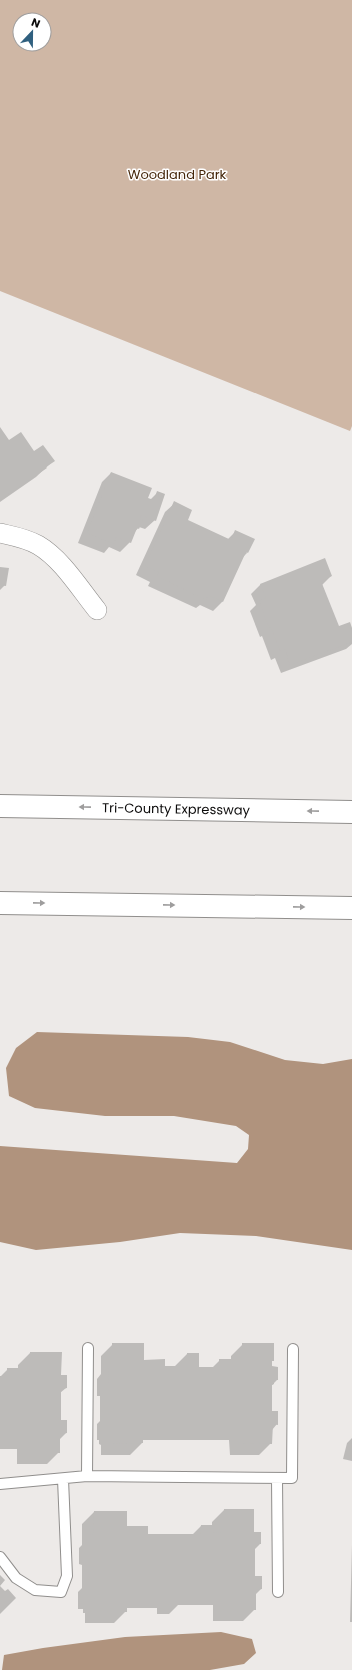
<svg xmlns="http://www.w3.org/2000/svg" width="352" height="1670" viewBox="0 0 352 1670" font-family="Poppins,sans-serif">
<rect width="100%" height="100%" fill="#edeae8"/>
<path fill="#cfb7a5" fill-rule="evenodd" d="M0,0H352V426L350,431L0,291ZM20,20H44V44H20Z"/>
<path fill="#b0937d" d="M37,1032L188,1037L230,1042L285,1060L323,1064L352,1059V1250L256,1236L180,1233L120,1242L36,1250L0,1242V1146L237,1163L248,1149L249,1135L236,1126L174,1116H105L35,1108L9,1096L6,1068L16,1048Z
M221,1632L252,1639L256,1653L244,1664L210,1670H2L4,1655L43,1648L125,1637Z"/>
<path fill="#0003" d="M0,429L9,442L53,461L36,477L0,502Z
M111,473L150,500L158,492L155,520L145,529L139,527L133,534L130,542L120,552L109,547L104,553L78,543L102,482Z
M175,503L186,521L227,540L236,531L247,553L243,557L222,602L213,611L200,605L196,608L148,586L150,582L136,575L165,512Z
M0,568L5,585L0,590Z
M331,576L322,585L338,628L352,631V644L346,649L281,673L275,658L271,660L262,636L260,637L250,611L256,605L251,594L261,584Z
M113,1344L143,1361L164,1367L175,1366L187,1354L198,1368H212L220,1360H231V1356L243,1344L273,1360L271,1362V1367L277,1380L271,1386V1412L277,1424L272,1430L271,1443L259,1455H230L229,1440H142V1443L130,1455H101V1445L99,1444V1440H97V1424L100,1421V1396H97V1379L101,1374V1356Z
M30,1353L60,1376L66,1388L60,1393V1421L66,1433L59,1440V1452L47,1464H17V1449H0V1377L8,1369H18V1365Z
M352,1438V1461L343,1459L347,1443Z
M224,1510L253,1533L260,1544L254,1550V1577L261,1589L255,1595V1609L243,1621H213V1605H178L169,1614H157V1608H126V1611L114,1623H85V1613H83V1609H78V1592L82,1588V1565L79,1564V1548L82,1545V1524L94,1512L126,1527L147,1535H192L201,1526H212V1522Z
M352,1544V1622H350Z"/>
<path fill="#bdbbb9" d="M0,427L9,440L21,432L34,451L43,445L55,461L46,467L47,468L0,500Z
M111,472L152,488L148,498L154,500L157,491L165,494L156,521L141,515L140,519L143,520L139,529L137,528L131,543L116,537L114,544L87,533Z
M174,501L192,510L188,520L231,540L235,530L255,539L248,553L246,552L223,602L208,595L206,600L157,576L159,572L145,566Z
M325,558L332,576L321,581L339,626L350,622L352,628V642L290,665L285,649L280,651L271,627L269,628L259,601L266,598L260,584Z
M0,567L9,568L6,586L0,585Z
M112,1343H144V1360L165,1359V1366H187V1353H199V1367H219V1359H242V1343H274V1361H272V1366L278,1367V1380H274V1384L272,1385V1411H278V1425L273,1424L272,1444L241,1443V1428H143V1443L112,1444V1433H111V1428H109V1411H112V1385H108L109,1366H111V1362H112Z
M30,1352H62L61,1375H67V1388L61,1389V1420H67V1433L60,1434V1453H29V1437H0V1376H7V1368H30Z
M224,1509H254V1532H261V1544H255V1576H262V1589L256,1590V1610H225V1594H182V1602H169V1596H127V1612H97V1601H95L94,1598H90V1579H94V1553H90V1535L93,1534L94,1511H127V1526H148V1534H200L201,1525H213V1532L222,1533V1527H224Z
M0,1575L5,1580L0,1586L5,1591L8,1589L16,1598L0,1614Z"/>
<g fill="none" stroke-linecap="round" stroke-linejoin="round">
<defs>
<path id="service" d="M87,1476L88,1348
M277,1478L278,1592
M0,1484L87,1476L292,1478L293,1349
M0,1557L16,1578L35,1590L61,1592L67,1576L63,1479"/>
<path id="minor" d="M0,533C13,536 26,538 38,545C62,559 80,589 97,610"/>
<path id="motorway" d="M0,806L352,812
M0,903L352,908"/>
</defs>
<use href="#service" stroke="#908e8c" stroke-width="12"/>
<use href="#minor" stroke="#908e8c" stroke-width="20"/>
<use href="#motorway" stroke="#908e8c" stroke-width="24"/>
<use href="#service" stroke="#fff" stroke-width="10"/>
<use href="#minor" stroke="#fff" stroke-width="19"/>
<use href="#motorway" stroke="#fff" stroke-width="22"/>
</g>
<defs><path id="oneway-solid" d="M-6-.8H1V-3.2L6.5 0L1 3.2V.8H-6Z"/></defs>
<g fill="#9e9d9d">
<use href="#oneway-solid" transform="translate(85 807) rotate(-179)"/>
<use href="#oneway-solid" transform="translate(313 811) rotate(-179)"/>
<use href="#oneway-solid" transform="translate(39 903) rotate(1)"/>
<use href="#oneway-solid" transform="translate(169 905) rotate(1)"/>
<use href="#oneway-solid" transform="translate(299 907) rotate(1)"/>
</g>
<g text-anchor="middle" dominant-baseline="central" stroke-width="3" stroke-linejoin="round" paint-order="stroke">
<g font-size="13" fill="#442509" stroke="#fff">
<text x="177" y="174">Woodland Park</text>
</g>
<g font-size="13" fill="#0c0b0b" stroke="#fff">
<text transform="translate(176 809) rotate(1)">Tri-County Expressway</text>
</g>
</g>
<g transform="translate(32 32) rotate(22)"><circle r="19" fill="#ffffff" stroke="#9e9d9d"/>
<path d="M0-3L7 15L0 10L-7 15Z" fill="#30607f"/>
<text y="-6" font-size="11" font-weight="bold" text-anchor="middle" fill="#0c0b0b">N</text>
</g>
</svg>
